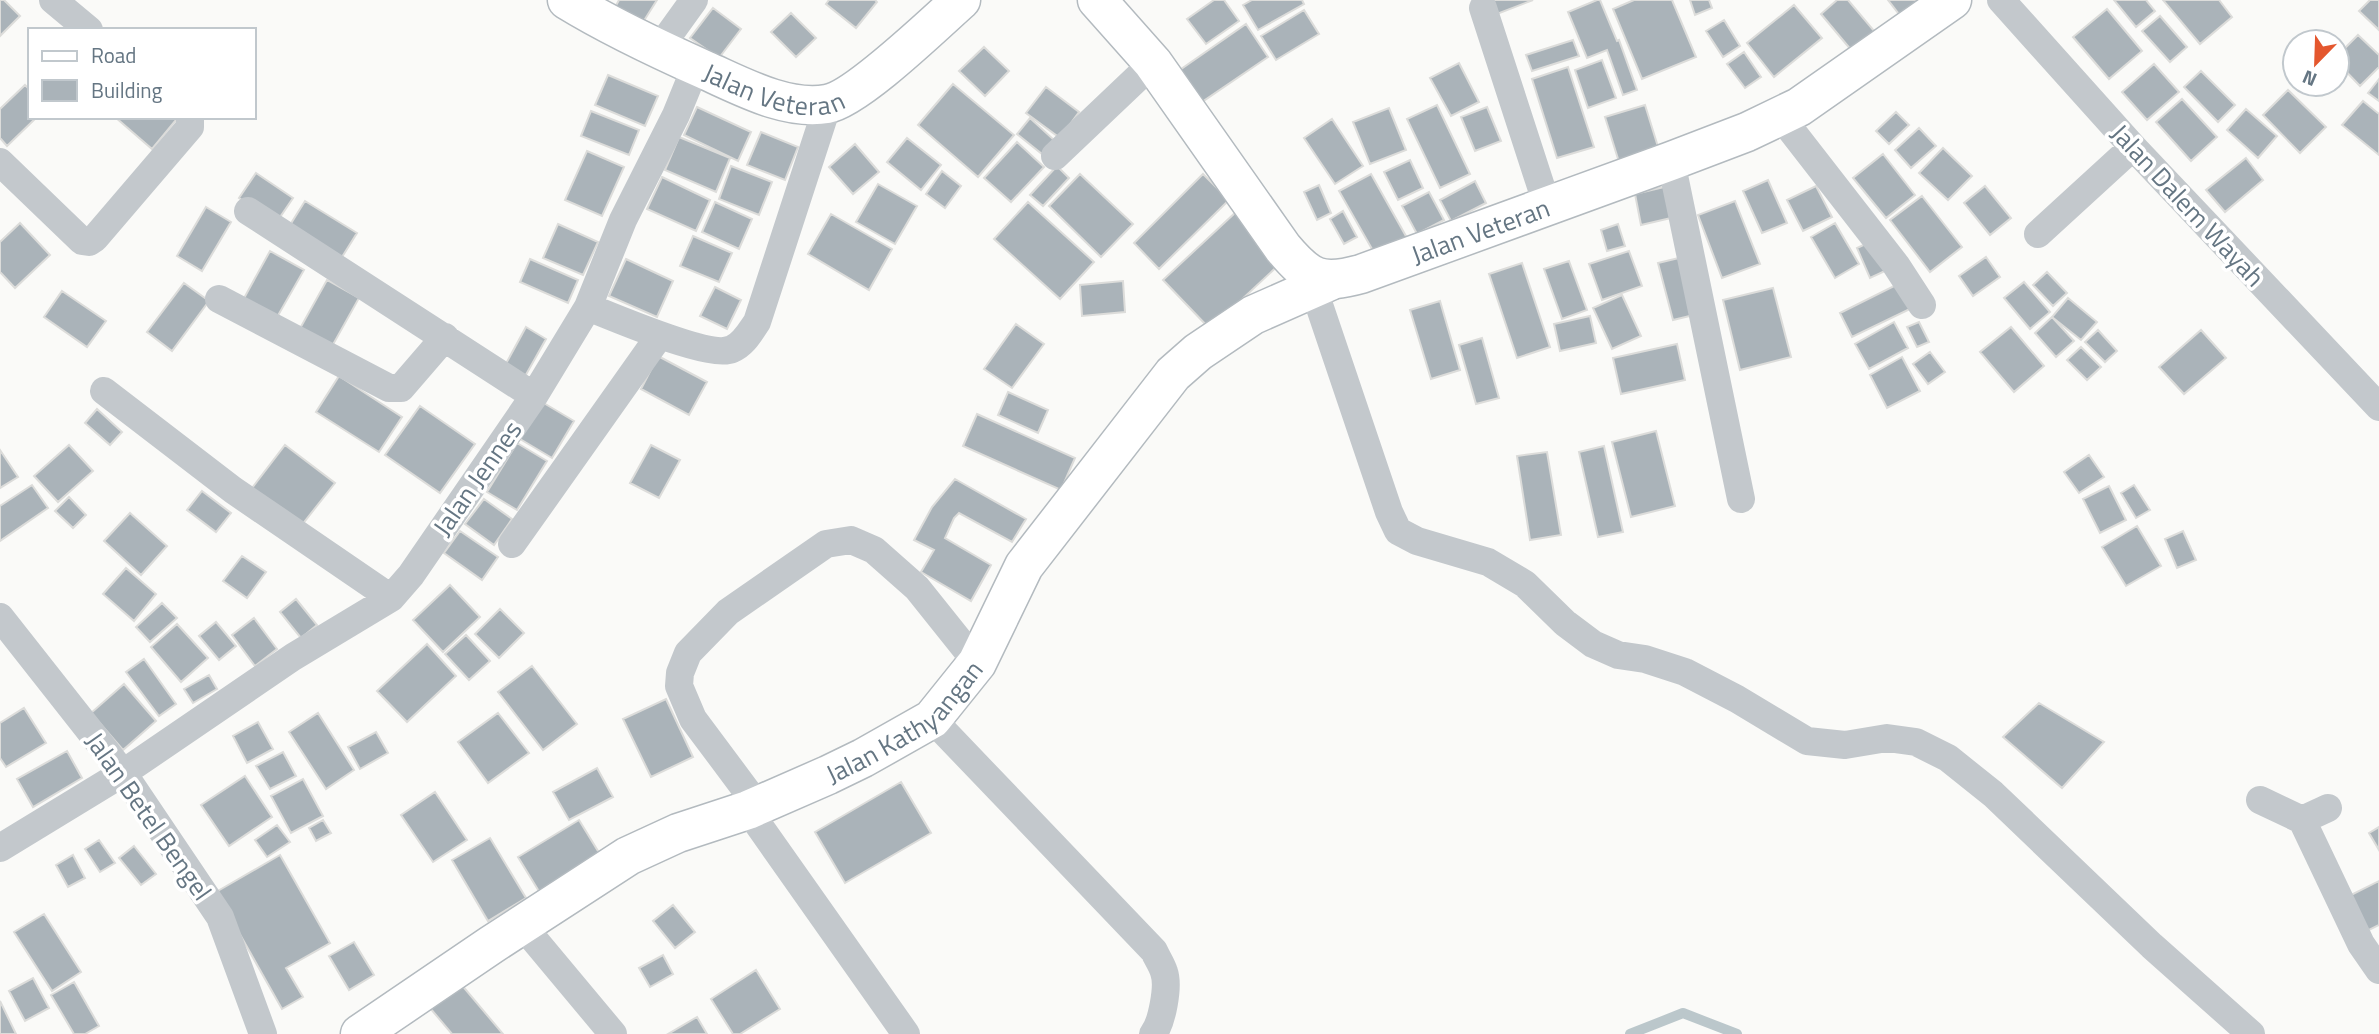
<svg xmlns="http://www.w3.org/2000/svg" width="2379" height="1034" viewBox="0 0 2379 1034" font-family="'Titillium Web',sans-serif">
<rect width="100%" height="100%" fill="#fafaf8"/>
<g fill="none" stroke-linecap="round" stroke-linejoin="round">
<path stroke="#bbc7cb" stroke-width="10" d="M1630,1034L1683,1013L1737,1034"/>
</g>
<path fill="#aab3b9" stroke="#dcdcda" stroke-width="2" d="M0,0H4L20,16L0,36Z
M619,0H657L640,27L613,11Z
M829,0H875L877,2L856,28L826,4Z
M1214,0H1224L1239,21L1206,44L1187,19Z
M1252,0H1302L1304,4L1258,30L1243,5Z
M1492,0H1533L1497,14Z
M1597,0H1600L1617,41L1619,40L1637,90L1623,95L1607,50L1587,58L1568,12Z
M1634,0H1672L1696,57L1642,79L1613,9Z
M1690,0H1709L1712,8L1695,15Z
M1837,0H1848L1875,32L1852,51L1821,14Z
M1888,0H1926L1902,18Z
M2114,0H2146L2155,11L2136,27Z
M2163,0H2219L2232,17L2200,44Z
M2370,0H2379V30L2359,11Z
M1794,5L1822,38L1774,77L1747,43Z
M713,8L741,29L719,58L690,38Z
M2107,9L2142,51L2109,79L2073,37Z
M1304,10L1319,34L1276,60L1261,36Z
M791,13L816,38L796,57L771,32Z
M2160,16L2187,47L2170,62L2142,31Z
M1724,20L1740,46L1723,57L1706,31Z
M1246,24L1268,57L1196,106L1174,74Z
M2358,35L2379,55V67L2360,86L2337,62V56Z
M1573,40L1579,56L1532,71L1526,55Z
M984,47L1009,71L985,96L959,71Z
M1744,52L1761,77L1745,88L1727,64Z
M1602,60L1616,98L1588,108L1575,70Z
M1459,63L1479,102L1451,116L1430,78Z
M2154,64L2179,92L2147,120L2122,92Z
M1568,67L1594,147L1557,158L1532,79Z
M2201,71L2235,105L2218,122L2184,87Z
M608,75L658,96L645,126L595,105Z
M2379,79V101L2368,93Z
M953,84L1014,135L978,177L918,125Z
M25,85L30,90V117H37L7,146L0,138V109Z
M1046,87L1079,112L1060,138L1026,113Z
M2288,90L2326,127L2300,153L2263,115Z
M2182,99L2217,137L2191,161L2156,122Z
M2363,101L2379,114V155L2342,125Z
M1437,105L1470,174L1440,188L1407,119Z
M1645,105L1659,150L1619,162L1605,117Z
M697,107L751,132L738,161L684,135Z
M1487,107L1501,141L1475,151L1461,117Z
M1389,108L1406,150L1370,164L1353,122Z
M2246,109L2277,136L2258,158L2227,130Z
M591,111L639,130L629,155L581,136Z
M1896,112L1909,125L1889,144L1876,131Z
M115,117H173L176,120L152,149Z
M1030,118L1054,140L1042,154L1017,134Z
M1332,119L1363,166L1335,184L1304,138Z
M1919,128L1936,146L1911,168L1895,150Z
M761,132L798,147L785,180L747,165Z
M679,137L730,158L716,192L665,170Z
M907,138L941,165L921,190L887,162Z
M1017,142L1044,167L1011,202L984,178Z
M855,144L879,172L853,194L829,167Z
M1943,148L1972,176L1948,200L1919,173Z
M587,151L624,167L602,216L565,200Z
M1883,154L1915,195L1886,218L1853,178Z
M2246,158L2263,180L2225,212L2206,190Z
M1410,160L1423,188L1398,200L1384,172Z
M731,166L772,182L759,215L719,199Z
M1057,166L1069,178L1043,206L1030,195Z
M942,171L961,186L945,208L926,194Z
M256,173L293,198L276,223L239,198Z
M1080,174L1133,224L1101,257L1049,206Z
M1203,174L1229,200L1159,269L1134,243Z
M1371,174L1407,238L1376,256L1339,191Z
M662,177L710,200L696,231L647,209Z
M1768,180L1787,223L1762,233L1743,191Z
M1475,181L1486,203L1451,221L1440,200Z
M878,184L917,206L895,244L856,222Z
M1319,185L1331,213L1317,220L1304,192Z
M1816,186L1832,217L1803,231L1787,200Z
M1985,186L2011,218L1990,235L1964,203Z
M1664,187L1671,218L1641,225L1635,194Z
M1429,192L1444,220L1417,234L1402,206Z
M1922,196L1962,247L1930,272L1890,220Z
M305,201L357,233L342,257L290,225Z
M1735,201L1760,264L1722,278L1698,215Z
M715,202L752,219L739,249L702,232Z
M1028,202L1094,262L1060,299L994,239Z
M206,207L231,222L202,271L177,256Z
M1343,211L1357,237L1344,244L1330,219Z
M1236,212L1283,261L1210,329L1163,280Z
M831,214L892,249L869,290L808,254Z
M20,223L50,255L15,288L0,272V242Z
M1835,223L1859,264L1835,278L1811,237Z
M558,224L598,242L583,275L543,258Z
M1618,224L1625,246L1607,251L1601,230Z
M693,236L732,253L719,282L680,266Z
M1872,241L1885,271L1870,278L1857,248Z
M270,251L304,270L276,319L243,300Z
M1629,251L1642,286L1602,300L1589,264Z
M1683,257L1698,314L1673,320L1658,263Z
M1986,257L2000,277L1973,296L1959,276Z
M530,259L578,280L568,303L520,282Z
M626,259L673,281L657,317L609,296Z
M1569,261L1587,310L1562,319L1544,269Z
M1522,263L1550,347L1517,358L1489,274Z
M2047,272L2067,293L2053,306L2033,285Z
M327,280L359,298L330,350L298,332Z
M1123,281L1125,312L1082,316L1080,285Z
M2024,282L2050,312L2030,329L2004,298Z
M184,283L209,301L172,351L147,332Z
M1900,283L1912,308L1852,337L1840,313Z
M715,287L741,300L727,329L700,316Z
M1773,288L1791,357L1740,370L1723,300Z
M62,291L106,321L87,347L44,317Z
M1622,295L1641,336L1612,349L1593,308Z
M2068,298L2097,322L2081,340L2052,317Z
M1440,301L1460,370L1431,379L1410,310Z
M1590,316L1596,343L1560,351L1554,324Z
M2052,317L2074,341L2056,357L2035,333Z
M1894,322L1908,348L1869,369L1855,344Z
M1919,322L1929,342L1917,347L1907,327Z
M1016,324L1044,344L1012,388L984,369Z
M526,327L546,339L523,380L503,369Z
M2011,327L2044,366L2014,392L1980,352Z
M2098,330L2117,351L2105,362L2085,342Z
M2201,330L2226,358L2184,394L2159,367Z
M1482,338L1499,398L1476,404L1459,345Z
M1677,344L1685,380L1621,394L1613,358Z
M2081,347L2101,367L2087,380L2067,360Z
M1930,352L1945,372L1928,384L1913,364Z
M658,356L707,382L689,415L641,389Z
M1902,357L1920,391L1887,408L1870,375Z
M339,376L402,417L379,452L316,412Z
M1008,392L1048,410L1038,433L998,415Z
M542,402L574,421L552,458L520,439Z
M420,406L475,444L440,493L385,455Z
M97,409L122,432L110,445L85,423Z
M977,414L1075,458L1061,490L963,446Z
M1656,431L1675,506L1631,517L1612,442Z
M517,443L547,461L517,510L487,492Z
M69,445L93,471L58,502L34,476Z
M285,445L335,483L301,526L252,488Z
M651,445L680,460L659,498L630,483Z
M1604,446L1623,532L1598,537L1579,452Z
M0,450L18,477L0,488Z
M1547,452L1561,535L1530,540L1517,456Z
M2089,455L2104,477L2079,493L2064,472Z
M955,479L1026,519L1012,542L959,513L954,518L945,538L991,565L971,601L921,572L934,550L914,540L932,507Z
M32,485L48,508L0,541V506Z
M2134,485L2150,510L2136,518L2121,493Z
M2109,486L2126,520L2100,533L2083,499Z
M202,491L231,513L216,532L187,510Z
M69,497L86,515L73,528L55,511Z
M484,499L512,519L494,545L465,524Z
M130,513L167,546L141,575L104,541Z
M2137,526L2161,566L2126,586L2102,547Z
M460,531L498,557L482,580L444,553Z
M2183,531L2196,560L2177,568L2165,539Z
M242,556L266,572L247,598L223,581Z
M126,568L156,594L134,621L103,594Z
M450,585L480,617L443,652L413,620Z
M296,599L317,625L301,638L280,612Z
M162,603L177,618L150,642L136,627Z
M500,609L524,633L499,658L475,634Z
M254,618L277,649L255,666L232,635Z
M216,622L236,646L219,660L199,636Z
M177,624L208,658L181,682L151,647Z
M466,635L490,661L469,680L445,654Z
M427,644L456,676L407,722L377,691Z
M144,659L176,704L159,716L126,672Z
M532,666L577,724L543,750L498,692Z
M209,675L217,689L193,703L184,689Z
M124,684L156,721L123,750L91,713Z
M666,699L693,757L651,777L623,719Z
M2039,703L2104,742L2062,788L2003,737Z
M24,708L46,743L6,767L0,758V723Z
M318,713L354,770L326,789L289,732Z
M498,713L529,753L488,783L458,742Z
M258,722L273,749L247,763L233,736Z
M376,732L388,753L360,769L348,747Z
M67,751L82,778L33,807L17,779Z
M283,752L296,776L270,789L256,766Z
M597,768L613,797L569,820L553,792Z
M245,776L272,817L229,846L201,805Z
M303,779L323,816L291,833L271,796Z
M901,782L931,833L845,883L815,832Z
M435,792L467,840L433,862L401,815Z
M323,820L331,833L316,841L309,828Z
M579,820L601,856L540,893L518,857Z
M277,825L290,842L267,857L255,840Z
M2379,827V850L2369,833Z
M490,838L526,898L488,921L452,860Z
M99,840L115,863L100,872L85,849Z
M134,846L156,874L141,885L119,858Z
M73,855L85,878L68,887L56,865Z
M280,855L330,943L286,968L303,997L282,1009L216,892Z
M2379,881V925L2365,932L2347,897Z
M673,905L695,932L675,948L653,921Z
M44,914L81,972L52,991L14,932Z
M354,942L374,975L349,990L329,956Z
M663,955L673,974L650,987L639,968Z
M756,970L780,1009L740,1034H733L711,999Z
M455,977L503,1034H452L425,1002Z
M33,978L49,1008L25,1021L9,991Z
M74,982L99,1026L85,1034H74L51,995Z
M0,1001L16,1034H0Z
M697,1017L707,1034H668Z"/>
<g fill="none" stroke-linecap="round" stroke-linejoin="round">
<defs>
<g id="secondary">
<path id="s1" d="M567,0C611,27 658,49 705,70C741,86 786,111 827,104C857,99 935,23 961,0"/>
<path id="s2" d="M1097,0L1153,63L1283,248C1309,279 1321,285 1361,274L1671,161L1747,132L1799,107L1952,0"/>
<path id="s3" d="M360,1034L491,945L628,856L678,833L748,810L828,775L863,758L932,719L977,663L1024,566L1173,374L1198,352L1253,315L1330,281"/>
</g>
</defs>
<use href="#secondary" stroke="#b3babf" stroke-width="41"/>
<path stroke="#c3c8cc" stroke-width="28" d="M53,0L89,30
M2001,0L2133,147L2379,407
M1483,8L1547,205
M658,50L694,0
M1781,117L1896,265L1922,305
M1055,156L1153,63
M1671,161L1741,499
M0,162L82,241L89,242L95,238L190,127V117
M248,211L534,396
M2038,234L2133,147
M1314,290L1389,512L1398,531L1417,541L1488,562L1525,584L1565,623L1593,644L1618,655L1645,659L1685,672L1737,699L1807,741L1845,745L1887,738L1916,742L1948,758L1993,794L2152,946L2251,1034
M219,299L389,388H401L445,337
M588,307C613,317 711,359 732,349C744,344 750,332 757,322L828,104
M104,391L233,490L391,598
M512,544L660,335
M0,617L123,773L220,917L263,1034
M932,719L1154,951C1157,958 1162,965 1164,972C1169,986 1162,1023 1153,1034
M2260,800L2302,820L2361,944L2379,970
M758,806L693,719L679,686L680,673L688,653L728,612L826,544L851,540L874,550L917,588L977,663
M748,810L906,1034
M2302,820L2328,808
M0,848L123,773L293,657L391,598L411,575L534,396L588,307L623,220L676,115L696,66
M522,925L613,1034"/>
<use href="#secondary" stroke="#fff" stroke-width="38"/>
</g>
<g text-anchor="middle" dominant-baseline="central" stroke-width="7" stroke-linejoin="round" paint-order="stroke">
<g font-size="26" fill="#657683" stroke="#fff">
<text stroke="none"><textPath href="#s1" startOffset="228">Jalan Veteran</textPath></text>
<text transform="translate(2188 205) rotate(47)">Jalan Dalem Wayah</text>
<text stroke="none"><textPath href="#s2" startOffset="527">Jalan Veteran</textPath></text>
<text transform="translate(477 478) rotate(-55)">Jalan Jennes</text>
<text stroke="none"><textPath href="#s3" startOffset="632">Jalan Kathyangan</textPath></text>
<text transform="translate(149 816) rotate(55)">Jalan Betel Bengel</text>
</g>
</g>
<rect x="28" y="28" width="228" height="91" fill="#ffffff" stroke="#c1c8cd" stroke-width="2"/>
<rect x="42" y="51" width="35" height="10" fill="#ffffff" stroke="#c1c8cd" stroke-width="2"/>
<text x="91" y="63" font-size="21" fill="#657683">Road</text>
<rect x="42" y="80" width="35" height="21" fill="#aab3b9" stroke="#c1c8cd" stroke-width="2"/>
<text x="91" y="98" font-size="21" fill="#657683">Building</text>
<g transform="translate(2316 63) rotate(203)"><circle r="33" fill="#ffffff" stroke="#c1c8cd" stroke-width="2"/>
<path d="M0-5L12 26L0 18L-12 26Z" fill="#e4572e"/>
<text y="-10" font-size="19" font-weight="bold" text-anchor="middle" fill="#657683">N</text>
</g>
</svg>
